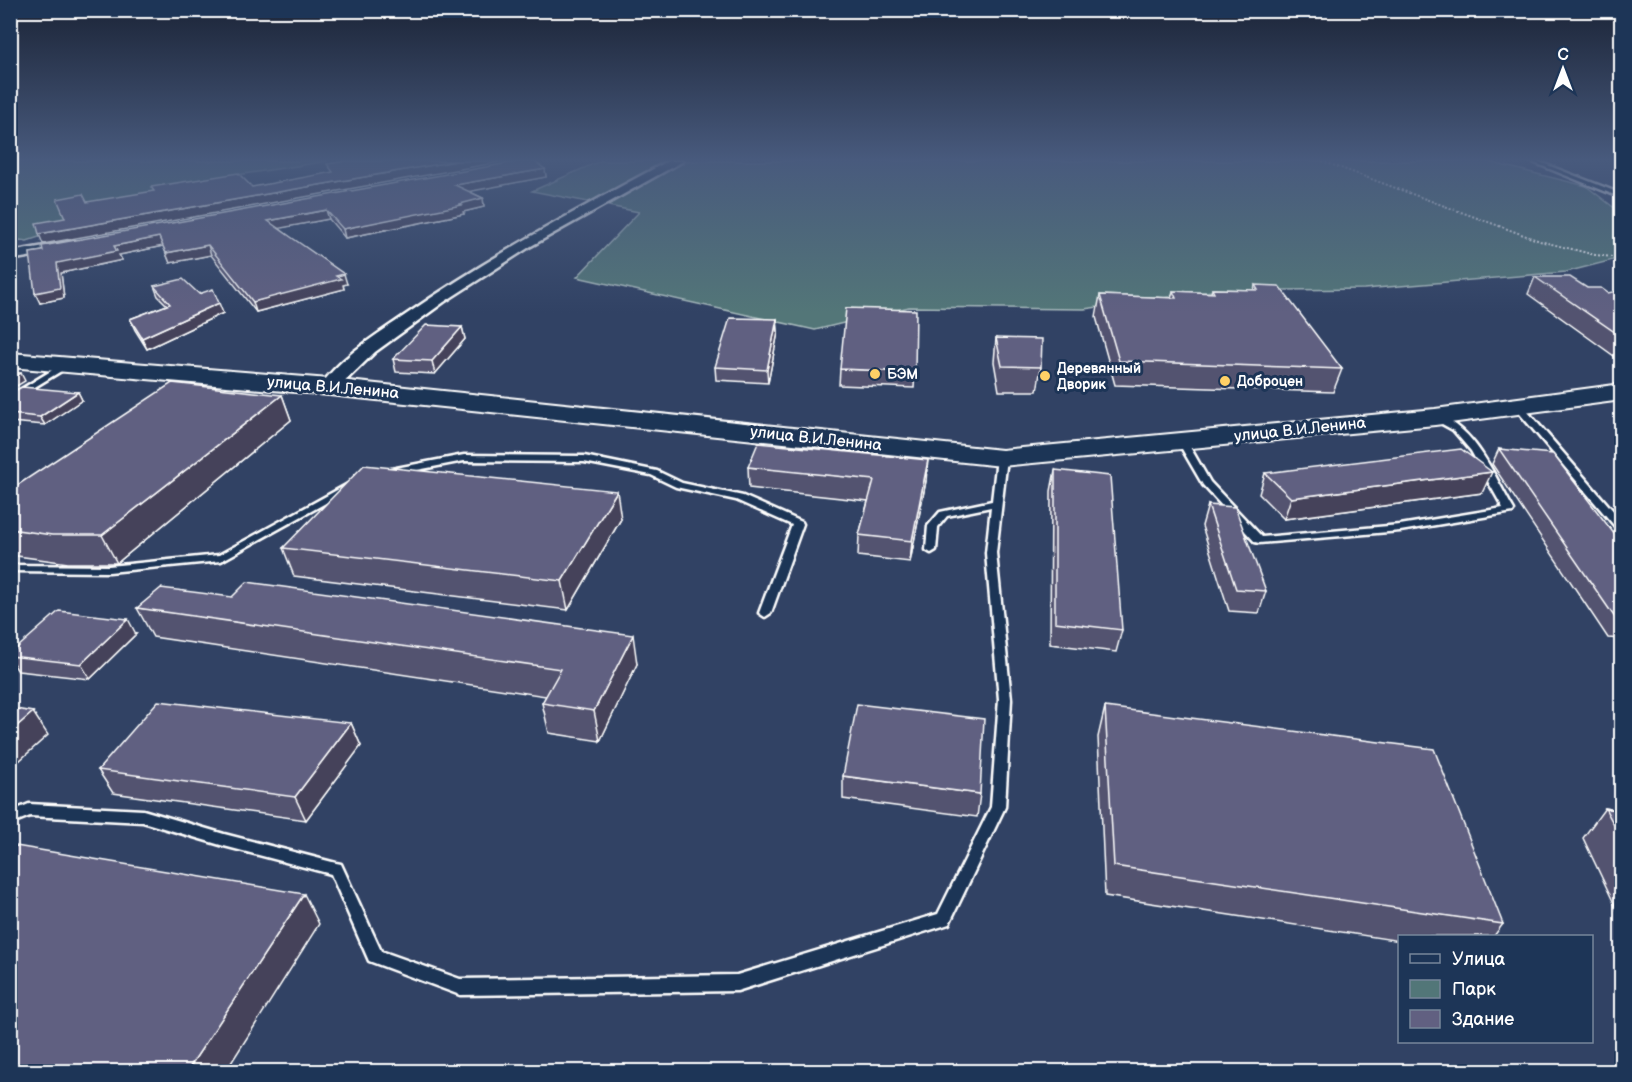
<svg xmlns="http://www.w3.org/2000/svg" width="1632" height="1082" viewBox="0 0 1632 1082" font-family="'Balsamiq Sans',sans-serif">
<rect width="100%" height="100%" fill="#314264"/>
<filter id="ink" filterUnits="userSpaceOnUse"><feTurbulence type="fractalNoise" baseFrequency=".0167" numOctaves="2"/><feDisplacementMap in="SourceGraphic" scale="12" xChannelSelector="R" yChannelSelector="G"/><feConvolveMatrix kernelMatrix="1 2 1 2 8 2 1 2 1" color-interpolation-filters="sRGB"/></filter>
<g filter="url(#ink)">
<path fill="#527678" stroke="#a8babc" stroke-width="1.5" d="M10,161H329L217,178L27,241L11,239Z
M600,161H1485L1586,186L1621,213V258L1566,272L1364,289L1212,291L1084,309L909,307L815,330L577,277L639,212L532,191Z"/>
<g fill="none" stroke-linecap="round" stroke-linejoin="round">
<defs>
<path id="service" d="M1530,161H1537L1622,194V198Z
M64,363H67L71,365L10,402V396Z
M1518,403L1521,404L1622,521V531L1618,530L1515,408V404Z
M1436,414C1476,428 1494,476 1514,510L1513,512L1400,531L1259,543L1255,542L1203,485L1178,442L1183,439L1186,440L1210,482L1262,537L1400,525L1503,508L1471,451L1453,430L1433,419V415Z
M464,455L584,456L657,471L682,483L743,496L802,522L803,524L771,613L765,617L759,613L792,525L736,500L676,487L651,475L584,462L464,461L391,475L386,472L391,469Z
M1002,455L1007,458L996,553L1011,699L1005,807L949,924L943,926L737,991L460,995L369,961L331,874L224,846L143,822L30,816L10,824V812L29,804L143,810L224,834L336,863L341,864L381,951L460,979L737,975L938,914L991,807L999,699L986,553L991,507L947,516L938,527L936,550L931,553L926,550L928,526L940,512L992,501L997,458Z
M348,484L351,485L353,487L351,489L221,561L109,572L10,571V565L109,566L219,555Z"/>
<path id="minor" d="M668,161H683L531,246L444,302L375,352L335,391H323L320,387C340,357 378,334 407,314C491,256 579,209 668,161Z
M74,241L81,245L79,248L10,260V252Z"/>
<path id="secondary" d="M10,353L329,379L1002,450L1435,409L1622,384V400L1435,425L1002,466L329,395L10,367Z"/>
</defs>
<use href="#service" stroke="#fff" stroke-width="5"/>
<use href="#minor" stroke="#fff" stroke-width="5"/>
<use href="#secondary" stroke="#fff" stroke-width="4"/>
<path stroke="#fff" stroke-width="2" stroke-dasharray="2 2" stroke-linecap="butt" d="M1322,161L1540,241L1595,255L1622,258"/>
<use href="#service" fill="#1d3557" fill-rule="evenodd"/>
<use href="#minor" fill="#1d3557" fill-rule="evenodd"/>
<use href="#secondary" fill="#1d3557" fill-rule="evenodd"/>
</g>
<path fill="#53536f" stroke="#fff" stroke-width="1.5" d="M545,169L546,177L468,191L483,198L484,207L463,212L464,214L345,238L329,219L279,228L347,284L343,285L344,289L256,312L211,255L170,263L163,246L119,255L122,260L61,273L64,298L40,303L30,253Z
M1535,277L1608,293L1622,294V356H1614L1528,294Z
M1255,285L1342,369L1333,392L1115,385L1096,317L1100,295L1171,298L1173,291L1211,293L1212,289L1254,290Z
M154,286L199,294L223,313L147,349L135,330L130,319L167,305L158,296Z
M777,319L778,332L768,383L716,380L715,367Z
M462,327L465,339L435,374L396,372L393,359Z
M996,338L1041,367L1037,391H999L994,362Z
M840,369L915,372L914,388L839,385Z
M78,392L82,400L45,425L10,422V393Z
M282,395L291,420L117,563H68L10,555V490Z
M1499,449L1622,544V639L1608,638L1492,464Z
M748,467L926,481L910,562L858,556L859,535L868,501L749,488Z
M1055,470L1122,630L1116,652L1050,644L1051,491Z
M1265,473L1482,493L1284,519L1259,494Z
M1208,505L1266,591L1259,613L1229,611L1202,526Z
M621,519L568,610L294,576L283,548Z
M137,608L637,664L600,741L549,733L542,703L546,696L153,637Z
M136,634L90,679L18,671L10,659V654Z
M1105,707L1503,924L1494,936H1400V941L1105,896L1098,737Z
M351,723L361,746L306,820L113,793L98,770Z
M843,776L980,794L977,817L843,799Z
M1605,808L1622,811V920L1583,838Z"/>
<path fill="#44435a" stroke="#fff" stroke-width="1.5" d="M456,161H505L43,244L39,234Z
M545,169L546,177L456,194L455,185Z
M483,198L484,207L463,212L464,214L345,238L343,229Z
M326,210L329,219L271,230L268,221Z
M159,237L163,246L119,255L122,260L61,273L64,298L40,303L35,293L57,263L114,246Z
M208,245L211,255L170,263L166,253Z
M344,274L347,284L343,285L344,289L256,312L253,302Z
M219,303L223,313L147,349L142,338Z
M777,319L778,332L768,383L767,370Z
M462,327L465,339L435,374L432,361Z
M21,373L25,381L10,390V379Z
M78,392L82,400L45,425L40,417Z
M282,395L291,420L117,563L102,535Z
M928,460L926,481L910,562L912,541Z
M1492,472L1482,493L1284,519L1291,498Z
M617,491L621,519L568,610L562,581Z
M128,619L136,634L90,679L81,664Z
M633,635L637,664L600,741L594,711Z
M33,712L48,735L10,769V732Z
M351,723L361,746L306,820L295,797Z
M304,894L319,924L226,1071H187Z"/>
<path fill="#616081" stroke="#fff" stroke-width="1.5" d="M346,161H456L39,234L36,223L65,218L57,199L83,194L87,202L154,191L151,187L238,173L252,187L333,172L327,164Z
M520,161H534L545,169L455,185L483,198L460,204L462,205L343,229L326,210L268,221L344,274L336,276L341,279L253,302L208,245L166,253L159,237L114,246L117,251L57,263L60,288L35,293L30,253L43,251L42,246Z
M1535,277H1570L1587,288H1601L1608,293L1617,291L1622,294V337Z
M183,279L199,294L213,289L219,303L142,338L130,319L170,304L154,286Z
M1255,285L1279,286L1342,369L1119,361L1100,295L1176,298L1173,291L1214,293L1212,289L1258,290Z
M846,308L916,310L915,372L840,369Z
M730,318L777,319L767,370L715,367Z
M426,325L462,327L432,361L393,359Z
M996,338L1042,339L1041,367L1002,366Z
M10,372L21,373L10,379Z
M172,383L282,395L102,535H52L10,529V490Z
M22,387L78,392L40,417L10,414V393Z
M758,443L928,460L912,541L859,535L874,480L748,467Z
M1461,449L1492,472L1291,498L1265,473Z
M1499,449L1553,454L1622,544V588H1619L1622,591V623L1618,622Z
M364,465L617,491L562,581L283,548Z
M1055,470L1110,476L1122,630L1055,622Z
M1208,505L1235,507L1266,591L1236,589Z
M247,582L633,635L594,711L542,703L561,669L137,608L161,588L232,597Z
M59,611L128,619L81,664L10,656V654Z
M158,701L351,723L295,797L98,770Z
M857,704L984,719L980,794L843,776Z
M1105,707L1434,749L1503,924L1114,866Z
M10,708L33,712L10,732Z
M1605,808L1622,811V840Z
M10,845L304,894L187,1071H10Z"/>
</g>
<linearGradient id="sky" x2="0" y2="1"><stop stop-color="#1b2437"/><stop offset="0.51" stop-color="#485a7d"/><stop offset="1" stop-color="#485a7d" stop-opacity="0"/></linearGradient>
<rect width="1632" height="313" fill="url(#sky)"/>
<g fill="#ffd166" stroke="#1d3557" stroke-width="2">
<circle cx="875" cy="374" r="6"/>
<circle cx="1045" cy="376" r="6"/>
<circle cx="1225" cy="381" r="6"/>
</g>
<g text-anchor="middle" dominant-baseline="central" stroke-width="6" stroke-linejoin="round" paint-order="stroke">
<g font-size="14" font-weight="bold" fill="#fff" stroke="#1d3557" text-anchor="start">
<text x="1057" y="368">Деревянный<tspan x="1057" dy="16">Дворик</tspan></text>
<text x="887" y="374">БЭМ</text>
<text x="1237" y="381">Доброцен</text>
</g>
<g font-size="16" fill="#fff" stroke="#1d3557">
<text transform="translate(333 388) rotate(5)">улица В.И.Ленина</text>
<text transform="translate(1300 430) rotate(-6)">улица В.И.Ленина</text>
<text transform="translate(816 439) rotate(6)">улица В.И.Ленина</text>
</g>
</g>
<rect width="1632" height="1082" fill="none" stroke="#1d3557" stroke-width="36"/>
<rect x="18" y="18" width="1596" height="1046" fill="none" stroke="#fff" stroke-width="2" filter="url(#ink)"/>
<rect x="1398" y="935" width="195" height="108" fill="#1d3557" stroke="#77869a" stroke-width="1.5"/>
<rect x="1410" y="954" width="30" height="9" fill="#1d3557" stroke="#77869a" stroke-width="1.5"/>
<text x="1452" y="965" font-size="18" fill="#ffffff">Улица</text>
<rect x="1410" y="980" width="30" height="18" fill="#527678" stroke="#77869a" stroke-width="1.5"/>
<text x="1452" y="995" font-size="18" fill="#ffffff">Парк</text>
<rect x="1410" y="1010" width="30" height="18" fill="#616081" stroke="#77869a" stroke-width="1.5"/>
<text x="1452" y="1025" font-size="18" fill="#ffffff">Здание</text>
<g transform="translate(1563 69)" stroke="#1d3557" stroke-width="4.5" paint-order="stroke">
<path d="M0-4.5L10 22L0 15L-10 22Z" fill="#ffffff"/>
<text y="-9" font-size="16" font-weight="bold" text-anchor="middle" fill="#ffffff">С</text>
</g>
</svg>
